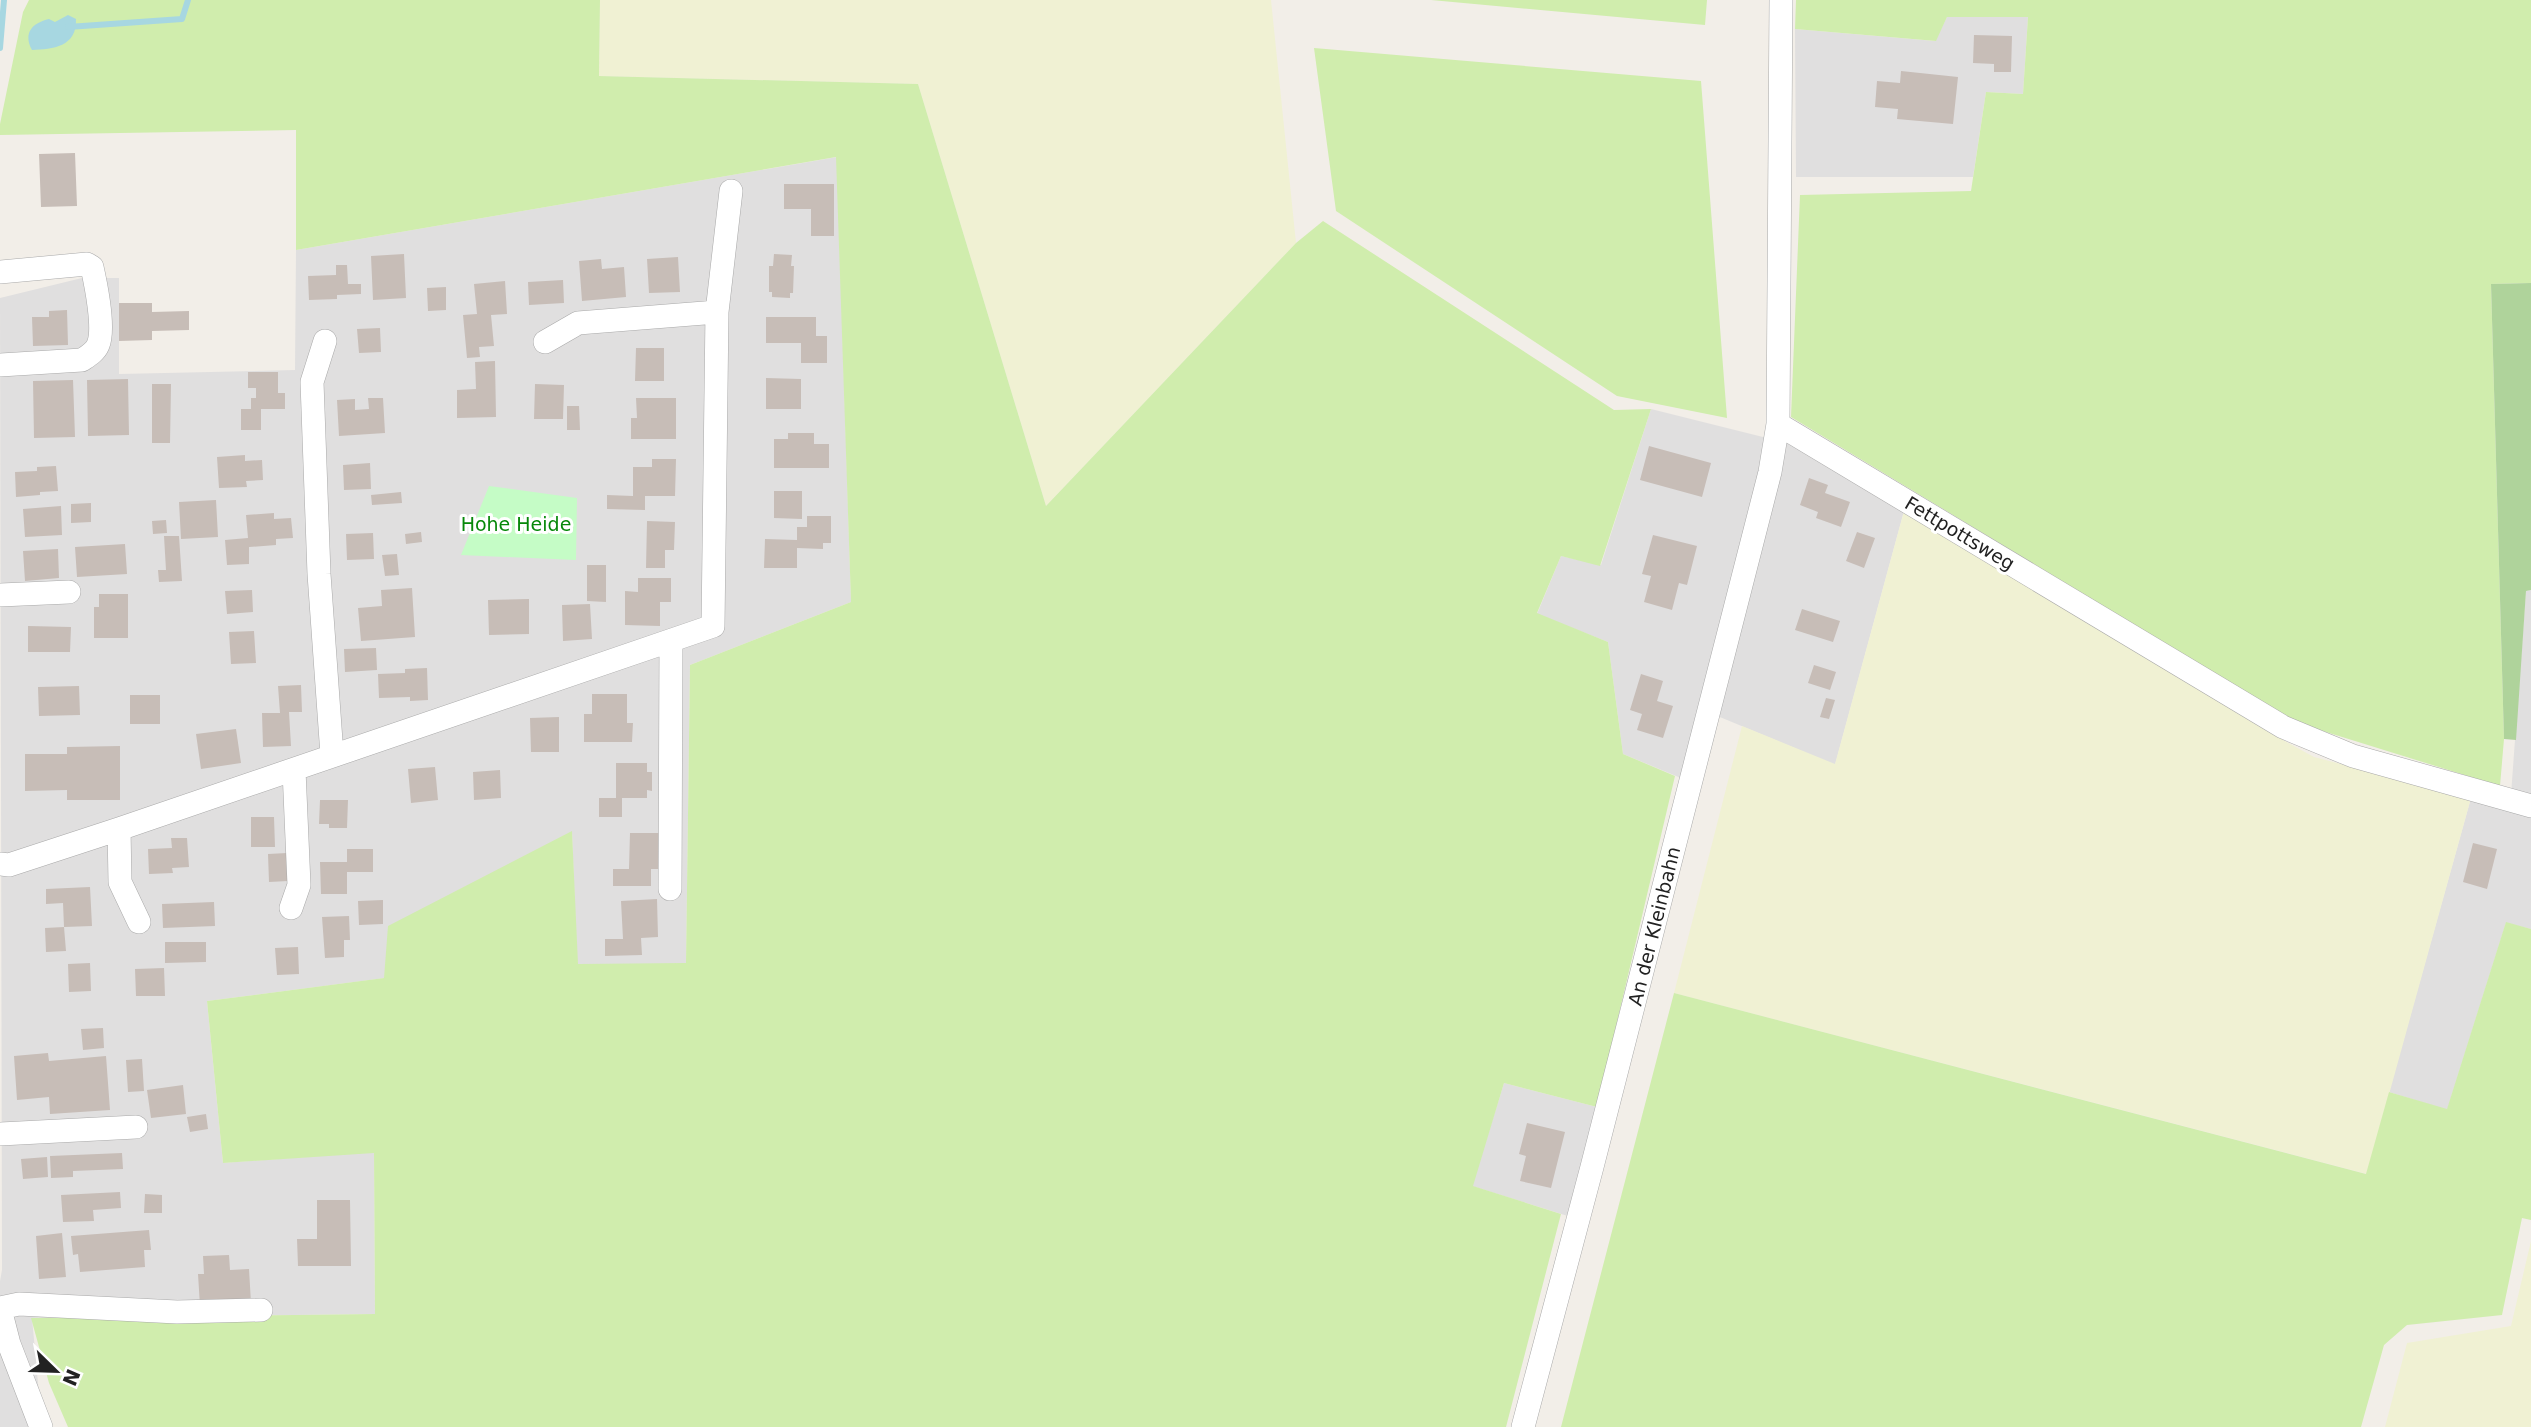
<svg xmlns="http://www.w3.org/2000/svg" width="2531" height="1427" viewBox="0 0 2531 1427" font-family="'DejaVu Sans',sans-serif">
<rect width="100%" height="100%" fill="#f2eee8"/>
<path fill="#e0dfdf" d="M1947,17H2028L2023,94L1986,92L1973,177H1796L1795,29L1935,41Z
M837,157L851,602L690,665L686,964H577L572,832L385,978L207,1001L223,1163L374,1152L375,1314L32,1318L42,1427H0V1281L2,1270L0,298L82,278H119V374L295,370L296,250Z
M1651,409L1799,446L1904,511L1835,765L1703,710L1681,778L1623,754L1608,642L1537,614L1561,556L1601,565Z
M2531,590V929L2506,923L2447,1110L2389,1092L2471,798L2510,808L2526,591Z
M1504,1083L1597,1107L1571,1217L1472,1186Z"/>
<path fill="#f0f1d3" d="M600,0H1271L1296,243L1046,506L918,84L599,76Z
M1904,511L2272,734L2314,757L2471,798L2367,1174L1674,993L1742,726L1835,764Z
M2531,1241V1427H2385L2407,1343L2511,1326Z"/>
<path fill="#d0edad" d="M29,0H600L599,76L918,84L1046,506L1296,243L1323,221L1614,410L1651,409L1600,566L1561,556L1537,613L1608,642L1623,754L1675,776L1597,1107L1504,1083L1473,1186L1561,1214L1506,1427H68L49,1383L31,1318L375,1314L374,1153L223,1163L207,1001L384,978L388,926L572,831L578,964L686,963L690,665L851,602L836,157L296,250V130L0,135V124L23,12Z
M1431,0H1707L1705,25Z
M1796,0H2531V283L2491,284L2504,739L2500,786L2297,723L1791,417L1800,195L1971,191L1986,92L2023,94L2028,17H1947L1936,41L1795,29Z
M1314,48L1701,81L1727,418L1617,396L1336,211Z
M2506,922L2531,929V1220L2522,1218L2502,1315L2407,1325L2384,1345L2361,1427H1561L1674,993L2366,1174L2389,1092L2447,1109Z"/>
<path fill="#afd39b" d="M2531,283V590L2526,591L2516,740L2504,739L2491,284Z"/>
<path fill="#c5fcc6" d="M489,486L577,498L576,560L461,555Z"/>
<path fill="#a7d7e1" d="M68,15L76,19C77,47 53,49 32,50C23,33 32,23 49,19L55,22Z"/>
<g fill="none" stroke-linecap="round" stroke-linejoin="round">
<path stroke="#a7d7e1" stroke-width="6" d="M68,27L182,19L188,0
M0,48L4,0"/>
</g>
<path fill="#c7bdb7" d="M1974,35L2012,36L2011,72H1994V64L1973,63Z
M1901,71L1958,77L1953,124L1897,119L1898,109L1875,107L1877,81L1900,83Z
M75,153L77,206L41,207L39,154Z
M784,184H834V236H811V209H784Z
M404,254L406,298L373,300L371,256Z
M774,254L792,255L791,266H794L793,293H790V298L772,297V292H769V266H773Z
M678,257L680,292L649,293L647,259Z
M601,259L602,269L624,267L626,297L582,301L579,261Z
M336,265H347L348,284H361V294L337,295V299L309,300L308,276L336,275Z
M563,280L564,303L529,305L528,282Z
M505,281L507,314L491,315L494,346L479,347L480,357L467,358L463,315L477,314L474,284Z
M446,287V310L428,311L427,288Z
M119,303H152V312L189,311V330L152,331V340L119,341Z
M67,310L68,345L33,346L32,317H49V311Z
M766,317H816V336H827V363H801V343H766Z
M380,328L381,352L359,353L357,329Z
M636,348H664V381H635Z
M495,361L496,417L457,418V390L476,389L475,362Z
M248,372H278V393H285V409H261V430H241V409H251V398H256V388H248Z
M766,378L801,379V409H766Z
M128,379L129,435L88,436L87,380Z
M73,380L75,437L34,438L33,381Z
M152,384H171L170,443H152Z
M535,384L564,385L563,419H534Z
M368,398H383L385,433L339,436L337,400L355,399V410L369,409Z
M636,398H676V439H631V418H637Z
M567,406H579L580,430H567Z
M788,433H814V444H829V468H774V439H788Z
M1649,446L1711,463L1702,497L1640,480Z
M245,455V461L262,460L263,480L246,481L247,487L219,488L217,457Z
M652,459H676L675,496H645V510L607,509V495L633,496V467H652Z
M370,463L371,489L344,490L343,465Z
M56,466L58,491L40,492V495L16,497L15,472L37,471V467Z
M1809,478L1828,485L1825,493L1850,502L1841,527L1816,518L1818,512L1800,505Z
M774,491H802V519L774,518Z
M401,492L402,503L372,505L371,495Z
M216,500L218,537L181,539L179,502Z
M91,503V522L71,523V504Z
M61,506L62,535L25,537L23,509Z
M274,513V519L291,518L293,538L276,539V545L249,547V564L227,565L225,540L248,538L246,515Z
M807,516H831V543H823V549L797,548V568H764L765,539L797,540V527H807Z
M166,520L167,533L153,534L152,521Z
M647,521L675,522L674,550H665V568H646Z
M421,532L422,542L406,544L405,534Z
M1857,532L1875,538L1864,568L1846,561Z
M373,533L374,559L347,560L346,534Z
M1653,535L1697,546L1687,585L1679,583L1672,610L1644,602L1651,576L1642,574Z
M164,536H179L182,581L159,582L158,570H166Z
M125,544L127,574L77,577L75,547Z
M58,549L59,578L25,581L23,551Z
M397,554L399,575L385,576L382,555Z
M587,565H606V602L587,601Z
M638,578H671V602H660V626L625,625V591L638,592Z
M412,588L415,637L361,641L358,608L382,606L381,590Z
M252,590L253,612L227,614L225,591Z
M99,594H128V638H94V607H99Z
M529,599V634L489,635L488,600Z
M590,604L592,639L563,641L562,605Z
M1802,609L1840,621L1833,642L1795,630Z
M28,626L71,627L70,652H28Z
M254,631L256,663L231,664L229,632Z
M376,648L377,670L345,672L344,649Z
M1814,665L1836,672L1830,690L1808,683Z
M427,668L428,700L410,701V697L379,698L378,674L405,673V669Z
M1641,674L1663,681L1657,701L1673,706L1663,738L1637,730L1642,714L1630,710Z
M301,685L302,712H289L291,746L263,747L262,713H280L278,686Z
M79,686L80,715L39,716L38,687Z
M592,694H627V723H633L632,742H584V714H592Z
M130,695H160V724H130Z
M1826,698L1835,700L1829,719L1820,717Z
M559,717V752H531L530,718Z
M236,729L241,763L201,769L196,734Z
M120,746V800H67V790L25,791V754H67V747Z
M616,763H647V772H652V791L647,790V798H622V817H599V798H616Z
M435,767L438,800L411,803L408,769Z
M500,770L501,798L474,800L473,772Z
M320,800H348L347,828H329V824H319Z
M251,817H274L275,847H251Z
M630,833H659V869H651V886H613V869H629Z
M171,838H187L189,867L172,868L173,873L149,874L148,849L172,848Z
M2473,843L2497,849L2487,889L2463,882Z
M347,849H373V872H347V894H321L320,862H347Z
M287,853L288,881L269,882L268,854Z
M90,887L92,926L64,927L63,903L46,904V889Z
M657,899L658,937L641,938L642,955L605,956V939H623L621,901Z
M383,900V924L359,925L358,901Z
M214,902L215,926L163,928L162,904Z
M349,916L350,940H344V957L325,958L322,917Z
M64,927L66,951L46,952L45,928Z
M165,942H206V962L165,963Z
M298,947L299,974L277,975L275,948Z
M90,963L91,991L69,992L68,964Z
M164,968L165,996H136L135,969Z
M103,1028L104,1048L83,1050L81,1029Z
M48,1053L49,1061L106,1056L110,1110L50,1114L49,1097L17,1100L14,1056Z
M142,1059L144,1091L128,1092L126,1060Z
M183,1085L186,1114L151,1118L147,1090Z
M206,1114L208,1129L190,1132L187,1117Z
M1527,1123L1565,1132L1551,1188L1520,1181L1526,1156L1519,1154Z
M122,1153L123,1169L73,1171V1177L51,1178L50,1156Z
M47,1157L48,1177L23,1179L21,1159Z
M120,1192L121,1208L93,1210L94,1221L63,1222L61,1195Z
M145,1194L162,1195V1213H144Z
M317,1200H350L351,1266H298L297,1239H317Z
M149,1230L151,1250H144L145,1267L80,1272L78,1254L73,1255L71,1236Z
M62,1233L66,1277L39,1279L36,1236Z
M229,1255L230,1270L249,1269L251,1303L200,1306L198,1274H204L203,1256Z"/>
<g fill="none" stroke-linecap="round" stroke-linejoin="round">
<defs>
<path id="minor" d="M0,272L87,264L92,267C96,285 105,329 98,345C95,352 88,356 82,360L0,365
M325,341L312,382L319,574L332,755
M545,342L578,323L717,312
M1778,424L2283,727L2353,756L2531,806
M0,595L69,592
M119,829L120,882L139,922
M0,864L9,865L119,829L713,626L717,312L731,191
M670,889L671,641
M291,908L299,885L294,770
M0,1134L136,1127
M0,1308L19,1304L177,1312L261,1310
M0,1309L9,1344L41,1427
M1523,1427L1592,1167L1770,472L1778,424L1781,0"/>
</defs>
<use href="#minor" stroke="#a9a9a9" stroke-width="24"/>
<use href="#minor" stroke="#fff" stroke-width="23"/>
</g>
<g text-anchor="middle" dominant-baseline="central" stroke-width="6" stroke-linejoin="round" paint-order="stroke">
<g font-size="19" fill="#07880a" stroke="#fff">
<text x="516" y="524">Hohe Heide</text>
</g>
<g font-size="19" fill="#222" stroke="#fff">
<text transform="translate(1960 533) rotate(31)">Fettpottsweg</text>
<text transform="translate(1654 926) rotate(-76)">An der Kleinbahn</text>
</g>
</g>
<g transform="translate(56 1371) rotate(113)" stroke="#ffffff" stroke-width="5" paint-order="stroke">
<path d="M0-5L12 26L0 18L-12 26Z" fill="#222222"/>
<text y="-10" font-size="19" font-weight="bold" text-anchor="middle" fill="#222222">N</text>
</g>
</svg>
